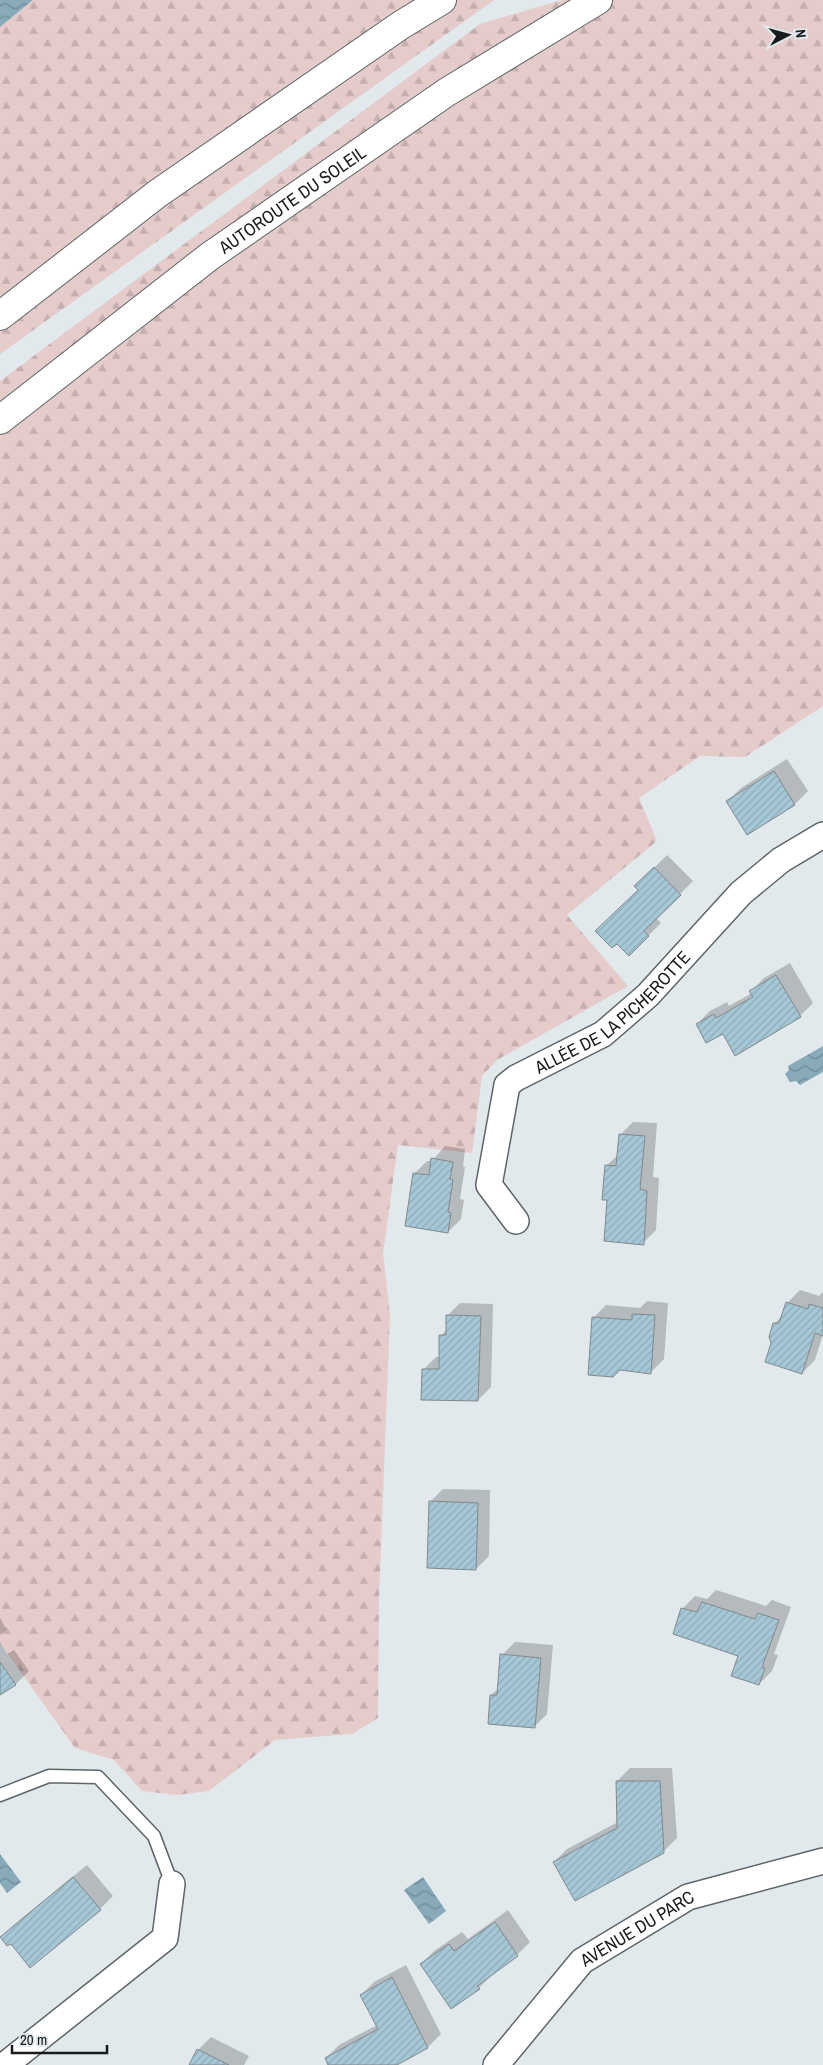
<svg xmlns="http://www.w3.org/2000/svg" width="823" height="2065" viewBox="0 0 823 2065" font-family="'Archivo Narrow',sans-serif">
<defs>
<pattern id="forest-firs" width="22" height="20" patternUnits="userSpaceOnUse" patternTransform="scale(1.25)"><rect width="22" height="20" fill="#e6cbcb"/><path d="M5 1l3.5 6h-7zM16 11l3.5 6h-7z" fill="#c5aeae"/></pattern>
<pattern id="water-waves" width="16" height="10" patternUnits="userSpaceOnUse" patternTransform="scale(1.25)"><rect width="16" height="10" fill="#89aab8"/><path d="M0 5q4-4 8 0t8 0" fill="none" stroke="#6f8a95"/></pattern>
<pattern id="building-hatch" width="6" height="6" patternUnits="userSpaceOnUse" patternTransform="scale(1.25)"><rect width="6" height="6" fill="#a6c7d6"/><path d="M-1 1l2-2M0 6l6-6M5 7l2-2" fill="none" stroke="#8eaab7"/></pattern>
</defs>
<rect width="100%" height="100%" fill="#e1e9ed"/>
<path fill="url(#forest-firs)" d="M33,0H494L0,354V27Z
M562,0H823V706L745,757L700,756L639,798L657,841L567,915L628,986L497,1060L482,1076L472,1153L398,1145L383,1254L390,1314L379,1599L378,1718L352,1734L275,1740L209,1791L177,1795L142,1791L114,1760L75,1748L0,1643V381L480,24Z"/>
<path fill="url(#water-waves)" d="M0,0H33L0,27Z
M823,1046V1072L800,1085L796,1081L790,1082L785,1074L789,1070L788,1066Z
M0,1854L21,1882L7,1893L0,1883Z
M423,1877L446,1911L429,1924L404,1890Z"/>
<path fill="#0003" d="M787,759L808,791L795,804L748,833L728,801L741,788Z
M667,855L693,881L656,918L661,923L629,955L639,890L636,886Z
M790,963L813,1003L800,1016L723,1032L697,1024L710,1011L727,1002L729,1006L752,993L751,991L764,978Z
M633,1122L657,1123L653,1177L659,1178L656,1230L643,1243L608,1199L606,1166L619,1154L620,1135Z
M445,1146L465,1149L463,1167H465L460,1199L464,1200L461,1219L448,1232L414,1174L427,1161H432Z
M800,1290L819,1296L823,1292V1334L815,1360L802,1373L773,1342L774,1324L782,1316L787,1303Z
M647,1301L668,1303L664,1359L651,1372L620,1369L593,1318L606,1305L640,1308Z
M460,1303L493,1304L491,1387L478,1400L423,1370L436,1357H440L441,1336L447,1329V1316Z
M443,1489L490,1490L489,1556L476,1569L430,1502Z
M716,1590L766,1606L772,1600L791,1607L774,1654L778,1655L772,1671L759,1684L740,1655L682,1609L695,1596L707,1599Z
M0,1618L6,1629L0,1635Z
M0,1642L7,1654L14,1650L29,1671L16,1684L0,1694Z
M515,1642L553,1645L547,1714L534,1727L491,1695L499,1688L502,1655Z
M630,1768H672L677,1838L663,1852L554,1862L567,1849L618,1822L617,1781Z
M87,1865L113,1896L100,1909L11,1942L2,1937L15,1924Z
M508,1910L530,1942L517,1955L491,1974L492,1975L479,1988L421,1964L434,1951L462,1932L468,1939Z
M406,1965L441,2034L428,2047L394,2065H330L326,2058L339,2045L377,2025L361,1995L374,1982Z
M211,2037L249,2056L244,2065H190L198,2050Z"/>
<path fill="url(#building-hatch)" stroke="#81898c" d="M774,771L795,805L747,835L726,801Z
M654,867L681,895L644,931L649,936L629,956L617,944L612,948L595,931L638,890L634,886Z
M776,975L801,1017L735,1056L723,1034L706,1043L696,1024L714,1014L716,1018L753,997L749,991Z
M619,1134L645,1136L640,1189L647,1191L644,1245L604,1241L607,1200H602L605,1165L616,1166Z
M431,1158L453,1162L450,1179L453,1180L448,1212L451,1213L448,1233L405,1226L413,1173L429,1175Z
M786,1302L808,1309L809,1304L823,1308V1336L815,1333L802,1374L765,1362L771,1343L769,1337L773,1323H779Z
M632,1314L655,1315L651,1374L620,1370L613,1377L588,1375L592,1317L632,1320Z
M446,1315L481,1316L478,1401L421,1400L422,1369H439V1335H446Z
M429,1501L478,1503L476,1570L427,1568Z
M702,1602L755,1619L758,1613L779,1620L762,1667L765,1668L759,1685L731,1676L738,1656L673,1634L681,1608L697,1612Z
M500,1654L541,1658L535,1728L488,1724L490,1695H497Z
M0,1662L16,1685L0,1695Z
M616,1781H660L664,1853L575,1901L553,1862L617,1828Z
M73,1877L101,1910L30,1968L11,1944L7,1946L0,1937Z
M495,1922L518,1956L477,1986L480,1989L451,2009L420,1964L449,1944L454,1951Z
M392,1977L428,2048L397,2065H328L325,2058L378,2029L360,1995Z
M197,2049L229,2065H189Z"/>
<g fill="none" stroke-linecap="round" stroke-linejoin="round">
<defs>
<path id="service" d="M0,1795L49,1776L98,1777L154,1836L172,1884"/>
<g id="minor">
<path id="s1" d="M516,1221L489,1185L507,1085L516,1078L603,1034L648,995L741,893L781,860L823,835"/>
<path d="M5,2065L165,1938L172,1884"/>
<path id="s2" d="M496,2065L582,1961L688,1897L823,1861"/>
</g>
<g id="motorway">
<path d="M0,316L157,194L401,25L442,0"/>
<path id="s3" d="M0,420L210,256L447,92L598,0"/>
</g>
</defs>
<use href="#service" stroke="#5e6568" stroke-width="15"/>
<use href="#minor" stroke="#5e6568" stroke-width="28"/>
<use href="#motorway" stroke="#5e6568" stroke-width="30"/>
<use href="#service" stroke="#fff" stroke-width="12"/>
<use href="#minor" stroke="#fff" stroke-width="25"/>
<use href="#motorway" stroke="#fff" stroke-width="28"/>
</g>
<g text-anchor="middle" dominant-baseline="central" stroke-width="4" stroke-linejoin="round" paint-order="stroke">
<g font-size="18" fill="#181b1c" stroke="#e1e9ed">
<text stroke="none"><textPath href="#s3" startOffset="366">AUTOROUTE DU SOLEIL</textPath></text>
<text stroke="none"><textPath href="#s1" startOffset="276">ALLÉE DE LA PICHEROTTE</textPath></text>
<text stroke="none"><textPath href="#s2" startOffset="199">AVENUE DU PARC</textPath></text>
</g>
</g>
<g transform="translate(788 35) rotate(84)" stroke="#e1e9ed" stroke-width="4" paint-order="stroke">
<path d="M0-4L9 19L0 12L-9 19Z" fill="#181b1c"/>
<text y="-8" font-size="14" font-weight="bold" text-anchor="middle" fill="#181b1c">N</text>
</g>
<path d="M12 2045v8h95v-8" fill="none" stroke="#181b1c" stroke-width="2.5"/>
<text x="20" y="2045" font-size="15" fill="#181b1c" stroke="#e1e9ed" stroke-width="4" paint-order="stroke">20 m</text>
</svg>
